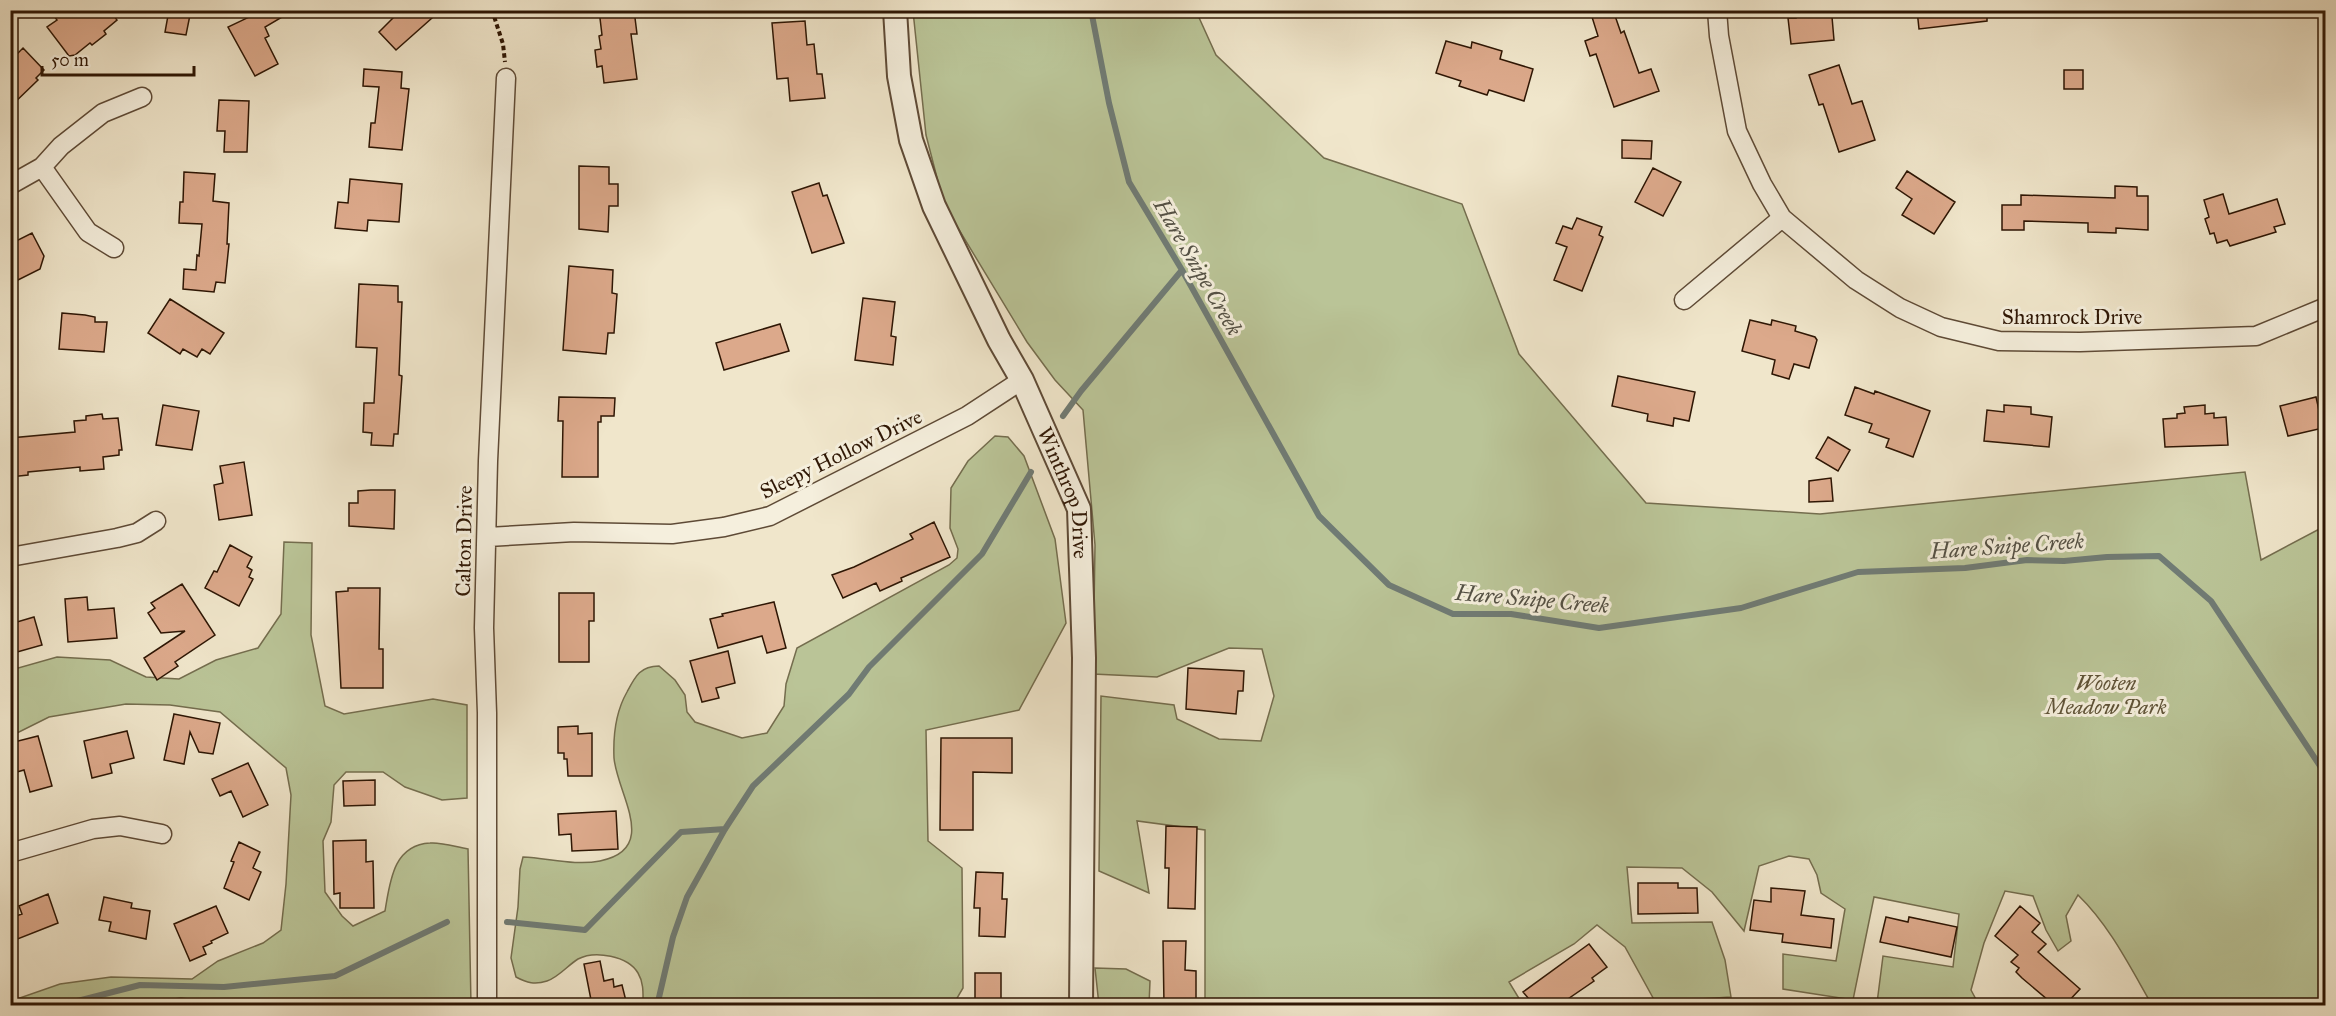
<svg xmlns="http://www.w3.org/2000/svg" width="2336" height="1016" viewBox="0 0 2336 1016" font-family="'IM FELL Great Primer',serif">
<rect width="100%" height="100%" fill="#f0e6cb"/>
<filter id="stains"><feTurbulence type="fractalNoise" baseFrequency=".00333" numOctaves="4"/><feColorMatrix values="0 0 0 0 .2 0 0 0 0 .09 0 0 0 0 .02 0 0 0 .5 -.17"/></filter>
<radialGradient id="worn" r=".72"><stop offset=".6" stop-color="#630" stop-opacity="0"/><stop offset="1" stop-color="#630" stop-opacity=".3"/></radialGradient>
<path fill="#bac497" stroke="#746d4e" stroke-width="1.5" d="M913,11H1196L1216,55L1324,158L1462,204L1519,354L1646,503L1820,514L2245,472L2261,560L2325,526V1005H2152C2130,967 2110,926 2078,895L2066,916L2071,941L2058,951L2046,930L2033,896L2005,891L1984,943L1971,990L1979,1005L1884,1006L1877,1003L1883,956L1953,967L1959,914L1874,897L1853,1000L1783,989V954L1836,961L1845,909L1821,893L1817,875L1809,859L1789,856L1759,866L1744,931L1712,892L1682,868L1627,867L1632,923L1712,922L1725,960L1731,997L1684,1000L1668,1005H1657L1625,947L1597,925L1574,944L1509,982L1523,1005H1205V830L1137,821L1149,893L1099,871L1101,696L1174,705L1177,719L1219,739L1261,741L1274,696L1262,649L1229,648L1157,677L1093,674L1095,545L1083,410L1055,380L1027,342L944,205L926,135Z
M995,436L1008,437L1024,456L1055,539L1066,623L1019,710L926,730L928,841L962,868L963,988L953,1005H643C643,994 644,983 638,973C628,956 595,950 578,959C568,965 559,977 547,981C535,985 527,983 516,977L511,958L518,907L520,869L523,857C548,858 575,866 600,861C660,849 617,794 614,758C613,735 615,713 627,692C635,677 640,666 659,666L675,680L685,695L687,712L695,722L742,738L767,733L784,706L786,684L797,648L949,565L957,558L958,549L950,528L951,488L968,461Z
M284,542L312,543L311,635L325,706L344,714L433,699L467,705V798L442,800L405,787L383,772H346L334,785L331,822L323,841L325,892L342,916L353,926L385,911C390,882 393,845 430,843C442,842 456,847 468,849L471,1005L221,1006L212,1002L181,998L125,1006L11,1005V1001L60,984L111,977L192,979L218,961L263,943L281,930L286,884L291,795L286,768L220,712L170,705L126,704L49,717L11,736V670L57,657L110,660L146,677L179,679L216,660L258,648L281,614Z
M1095,968L1126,969L1150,981L1149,1005H1099Z"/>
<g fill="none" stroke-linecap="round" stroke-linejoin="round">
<path stroke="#707b74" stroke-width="6" d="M1091,10L1109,103L1129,182L1182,270L1319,516L1389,585L1453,614H1511L1599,628L1741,608L1858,572L1965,568L2027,560L2064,561L2107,557L2159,556L2211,601L2326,775
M1063,416L1081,391L1182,270
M507,922L585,930L681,832L725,829
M58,1006L140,985L224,987L335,976L447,922
M657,1006L673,937L687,897L725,829L753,786L849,694L869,667L982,554L1031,472"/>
</g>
<path fill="#dca98b" stroke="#2e1604" stroke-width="1.5" d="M50,10H110L117,20L104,31L106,34L92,45L90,43L75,55L69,56L47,27L57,20Z
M169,10H191L186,35L165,32Z
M264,10H294L265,27L269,36L265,38L278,64L255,76L228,27Z
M401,10H441L396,50L379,32Z
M599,10H634L637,34H631L637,79L604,83L602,66L597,67L595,50L601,49L599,36L602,35Z
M1610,10H1613L1621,33L1624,31L1639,73L1651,69L1659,91L1614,107L1596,54L1590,56L1585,41L1598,36L1592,17Z
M1795,10H1826V17H1832L1834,40L1791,44L1788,18H1796Z
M1917,10H1987V21L1919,29Z
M805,21L807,45L814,44L817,74H822L825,98L790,101L788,78L777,79L772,23Z
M1446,41L1471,48L1472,42L1502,51L1500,59L1533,69L1524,101L1489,90L1487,95L1459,86L1461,81L1436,73Z
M23,48L44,70L36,78L38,80L10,107V61Z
M1839,65L1852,104L1862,101L1875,140L1839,152L1823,104L1819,105L1809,75Z
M364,69L402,72L401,88L409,89L402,150L369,147L371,123H375L379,87L363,86Z
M2064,70H2083V89H2064Z
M219,100L249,101L247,152H224L225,131H217Z
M1622,140L1652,141L1651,159L1622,158Z
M579,166L609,167V184H618V206H609L608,232L579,229Z
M1653,168L1681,182L1663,216L1635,202Z
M1907,171L1955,202L1934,234L1902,215L1912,199L1896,188Z
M184,172L215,174L213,201L229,203L227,244H229L225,283L216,282L214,292L183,289L184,269L196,270L197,255L199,256L202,224L179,223L180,202H183Z
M350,179L402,184L399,222L368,220L367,231L335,228L338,202L348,203Z
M819,183L823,196L827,195L844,243L812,253L792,192Z
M2115,186L2137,187V196H2148V230L2116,228V233L2088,232V223L2024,221V230H2002V205H2021V195L2115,198Z
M2223,194L2229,214L2277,199L2285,224L2274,227L2276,232L2230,246L2227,240L2217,243L2214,233L2210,234L2205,219L2209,217L2204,200Z
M1577,218L1602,227L1599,235L1603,237L1582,291L1554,280L1567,247L1556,243L1563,226L1572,229Z
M32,233L44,256L40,269L10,284V253L17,250L14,242Z
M569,266L613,270L612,293L617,294L614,333H608L606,354L563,350Z
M359,284L398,286V302H402L399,375L402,376L398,434H394L393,446L371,445L372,433L363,432L364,403H374L377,348L356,347Z
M863,298L895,302L891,336L896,337L893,365L855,360Z
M170,299L224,333L210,354L202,349L197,357L183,349L180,354L148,333Z
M62,313L85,315L95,317V322H107L104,352L59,349Z
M1750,320L1771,325L1772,320L1796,326L1795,331L1815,337L1817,340L1809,368L1794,364L1789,379L1772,374L1775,360L1742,351Z
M780,324L789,351L724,370L716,343Z
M1618,376L1695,392L1689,421L1674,418L1673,426L1647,421L1648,414L1612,406Z
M1855,387L1874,394L1875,391L1930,411L1913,457L1886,447L1889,439L1869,432L1872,424L1845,415Z
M559,397L615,398L614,416H601V422H598V477H562L563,421H558Z
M2316,397L2323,428L2288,436L2280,406Z
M163,405L199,411L192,450L156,445Z
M2004,405L2031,407V414L2052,417L2049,447L1984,441L1987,410L2004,412Z
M2205,405V414L2214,413V418L2226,417L2228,445L2165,447L2163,419L2177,418V414L2185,413L2184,407Z
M102,414L103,419L118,418L122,450H119V455L103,457L104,469L80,471V467L28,472V475L10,477V438L75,432L74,421L86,420V416Z
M1828,437L1850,450L1838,471L1816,458Z
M244,462L252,515L219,520L214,485L223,483L220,466Z
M1831,478L1833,501L1809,502V481Z
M371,490H395L394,529L349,526V503H358V491Z
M934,522L950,557L901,578L902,581L880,591L876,583L843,598L832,575L854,567L913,539L910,534Z
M230,545L252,557L247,567L252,570L249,577L253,579L239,606L205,588L214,571L217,572Z
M182,584L215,635L175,662L178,666L157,680L144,658L185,631L161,633L148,613L155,608L151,603Z
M348,588H380L379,649H383V688H341L336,592L348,591Z
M559,593H594V621H589V662H559Z
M87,597L88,610L114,608L117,638L68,642L65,599Z
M774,602L786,648L767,653L762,636L718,648L710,619L723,616L722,614Z
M34,617L42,645L10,654V624Z
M728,651L735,683L716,688L719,698L702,702L690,661Z
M1188,668L1244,671L1243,691H1238L1236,714L1186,709Z
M174,714L220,723L213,754L199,752L190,732L184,764L164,760Z
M578,726V734L592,733V776H568L567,759H564V753H558V727Z
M127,731L134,758L110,764L112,773L92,778L84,741Z
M38,736L52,786L30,792L24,770L10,774V743Z
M941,738H1012V773L973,772V830H940Z
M248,763L268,805L243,817L231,791L220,796L212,779Z
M375,780V805L344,806L343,781Z
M616,811L618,849L572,851L571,834L559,835L558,814Z
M1166,826L1197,827L1195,909L1168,908L1169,868H1165Z
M366,840V862L373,861L374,908H340V893L334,894L333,841Z
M239,842L260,852L253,868L261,872L249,900L224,888L234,862L231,861Z
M976,872L1003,873L1002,899H1007L1005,937L979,936L980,908H974Z
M1638,883H1678V888H1697L1698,913L1638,914Z
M1771,888L1805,891L1801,915L1834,919L1831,948L1782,942L1783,934L1750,930L1754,900L1771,902Z
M48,894L58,923L10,942V918L22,914L19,906Z
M104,897L132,903L131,908L150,911L146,939L109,931L111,922L99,920Z
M216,906L228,933L211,941L212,943L203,947L206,954L190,961L174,924Z
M2020,906L2040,923L2032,932L2046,944L2038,952L2080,989L2065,1005H2054L2022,978L2016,972L2019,968L2011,962L2018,955L1995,936Z
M1886,917L1908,922L1909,917L1957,927L1951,957L1880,942Z
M1163,941H1186L1185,970L1196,971V1005H1164Z
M1589,944L1607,967L1592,978L1594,981L1559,1005H1534L1523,992Z
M600,961L604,981L613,979L614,987L622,985L627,1005H592L584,964Z
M975,973H1001V1005H975Z"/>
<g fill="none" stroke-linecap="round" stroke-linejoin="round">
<defs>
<path id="minor" d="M1717,10L1719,36L1737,131L1762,184L1782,218L1856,280L1900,308L1941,327L1999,341L2080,342L2256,336L2326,307
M42,167L88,232L114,248
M10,185L42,167L61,146L103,113L142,97
M1684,300L1782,218
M488,537L574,532L672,534L724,527L770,516L967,416L1022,380
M10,557L117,538L137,533L156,521
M10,853L93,829L120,826L162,834
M487,1006V713L484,628L488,461L506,78"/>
<g id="tertiary">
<path id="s1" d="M895,10L899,76L911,140L934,206L999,340L1022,380L1079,509L1084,658L1081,1006"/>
</g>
</defs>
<use href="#minor" stroke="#5e4a36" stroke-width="21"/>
<use href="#tertiary" stroke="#5e4a36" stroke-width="26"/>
<path stroke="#2e1604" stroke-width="4" stroke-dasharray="4.5 3" stroke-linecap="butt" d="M492,10L503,44L505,62"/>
<use href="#minor" stroke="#f5efdd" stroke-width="18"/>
<use href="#tertiary" stroke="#f5efdd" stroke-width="22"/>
</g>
<g text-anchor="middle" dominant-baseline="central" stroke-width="6" stroke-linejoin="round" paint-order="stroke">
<g font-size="21" fill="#2e1604" stroke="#f5efdd">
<text x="2072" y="317">Shamrock Drive</text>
<text transform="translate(841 454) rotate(-26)">Sleepy Hollow Drive</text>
<text stroke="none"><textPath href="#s1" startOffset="518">Winthrop Drive</textPath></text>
<text transform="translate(464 541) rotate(-89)">Calton Drive</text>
</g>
<g font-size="21" font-style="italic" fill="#5f5337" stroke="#f5efdd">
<text x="2106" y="683">Wooten<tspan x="2106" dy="24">Meadow Park</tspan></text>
</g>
<g font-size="22" font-style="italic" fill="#545145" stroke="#f5efdd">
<text transform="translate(1198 267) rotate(60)">Hare Snipe Creek</text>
<text transform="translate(2007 546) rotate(-4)">Hare Snipe Creek</text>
<text transform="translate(1532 599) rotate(5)">Hare Snipe Creek</text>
</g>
</g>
<rect width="2336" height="1016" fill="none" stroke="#f0e6cb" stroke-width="36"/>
<rect x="12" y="12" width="2312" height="992" fill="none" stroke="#2e1604" stroke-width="3"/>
<rect x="18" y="18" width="2300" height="980" fill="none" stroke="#2e1604" stroke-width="1.5"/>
<path d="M42 66v9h152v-9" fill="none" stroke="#2e1604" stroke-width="3"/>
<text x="51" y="66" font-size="18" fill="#2e1604" stroke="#f5efdd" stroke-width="4.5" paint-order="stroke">50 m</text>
<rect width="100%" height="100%" filter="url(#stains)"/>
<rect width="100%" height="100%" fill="url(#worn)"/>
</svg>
